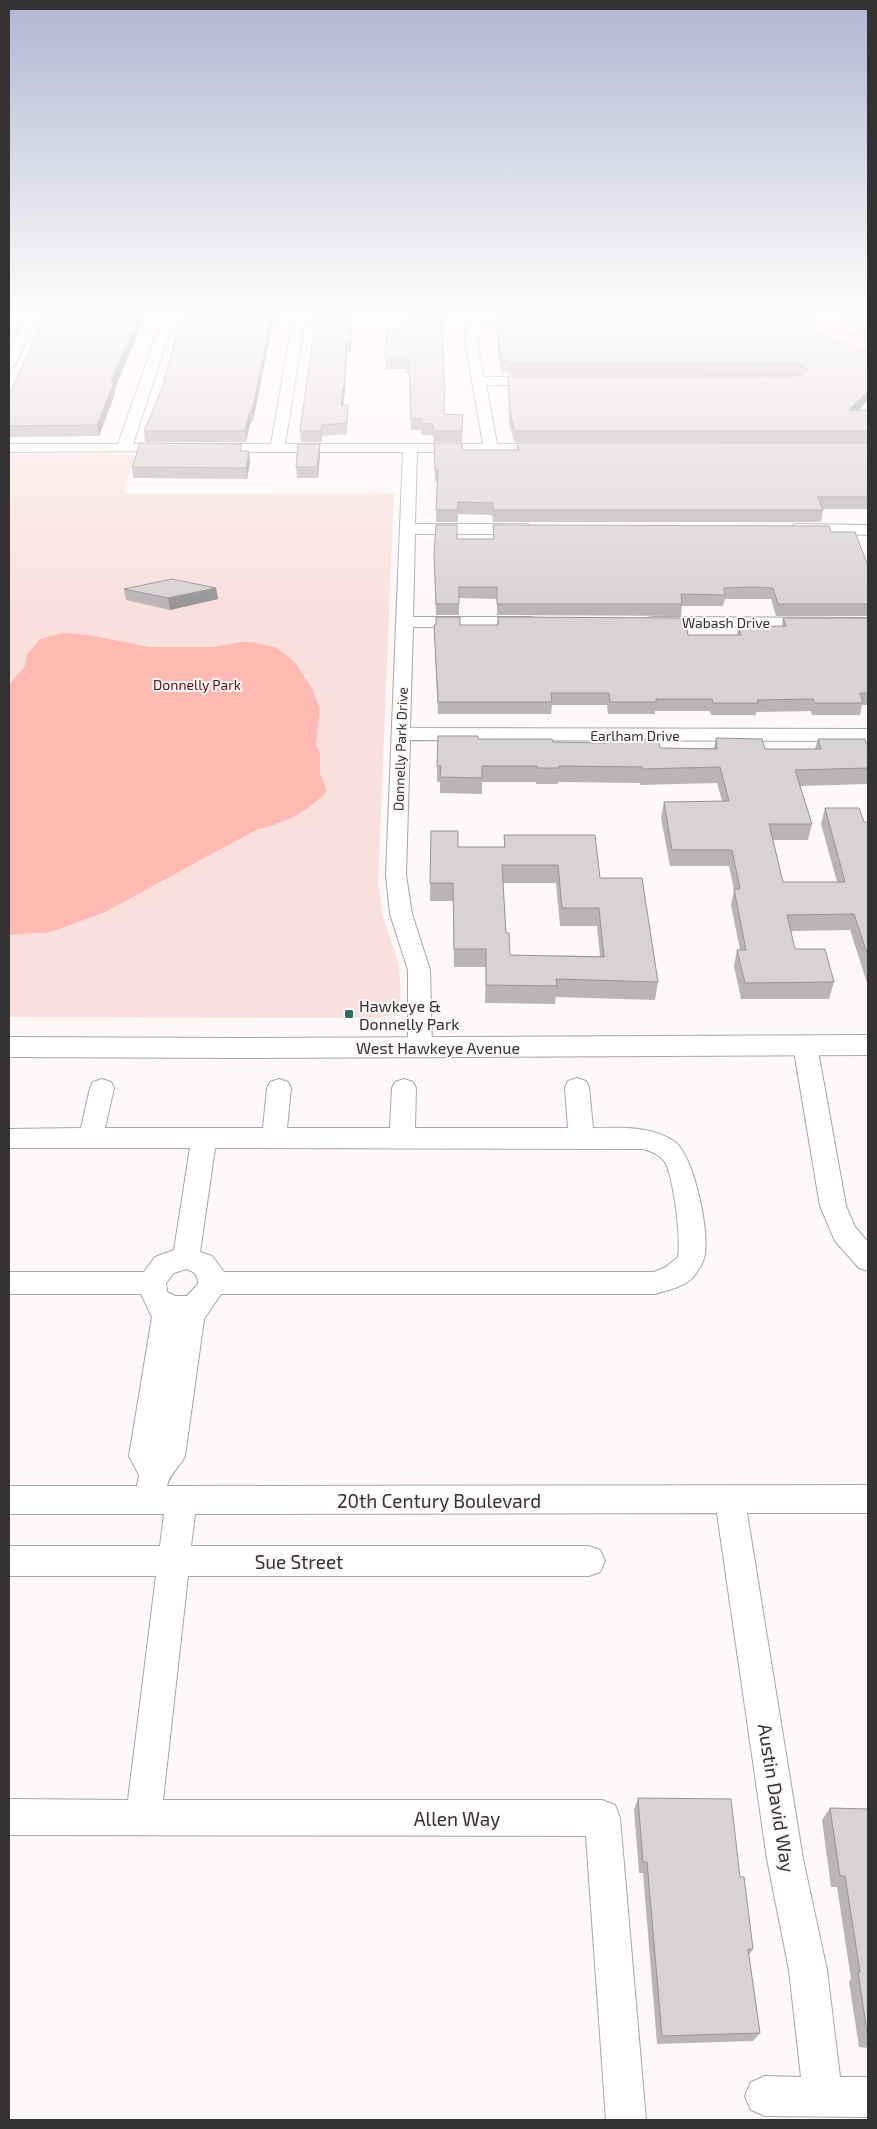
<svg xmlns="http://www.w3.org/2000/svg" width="877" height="2129" viewBox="0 0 877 2129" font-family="'Exo 2',sans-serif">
<rect width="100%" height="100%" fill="#fdf8f7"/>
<path fill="#f6e8e7" d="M800,313H868V360L863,357Z"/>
<path fill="#f9e0dd" d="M9,454H135L123,494L394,493L378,883L383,917L399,965L401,1003L396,1013L380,1018L9,1017Z"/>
<path fill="#fdb9b2" d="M62,633L89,635L149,647H214L241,642H253L277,648L294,661L311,687L320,709L316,745L320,754V774L327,791C305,814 286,822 256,830L105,912L51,932L9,935V685L25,666L27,654L40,639Z"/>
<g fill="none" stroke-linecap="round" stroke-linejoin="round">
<defs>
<path id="minor" d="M27,313H39L15,365L9,369V352Z
M164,313H176L133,444H169L174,445L176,448L174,451L9,452V444H118Z
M294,313H306L285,444H483L465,340L466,331L476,313H488L486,318L527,319L533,323L527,327L482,325C473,340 481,361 484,377H539L546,381L539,385H486L497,444H549L554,445L556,448L554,451L549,452H417L415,524H526L531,526L534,529L531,532L526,534H415L413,617H530L536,618L538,622L536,626L530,627H413L410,728L868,729V741L410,740L406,875L412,914L430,970L432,1047L428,1053L420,1055L412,1053L408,1047V970L390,914L386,875L403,452H210L205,451L203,448L205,445L210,444H271Z
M797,524L868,525V535L792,532L789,529L792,526Z
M653,617L868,618V628L647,626L645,622L647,618Z
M805,1037L813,1039L817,1045L846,1206L855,1227L868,1242V1271L859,1268L835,1241L820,1206L793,1045L797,1039Z
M577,1078L586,1081L589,1087L593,1128C620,1128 651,1125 675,1142C694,1156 711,1235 704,1258C703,1262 700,1268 697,1272C689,1286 669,1290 654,1294H221L204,1319L185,1456C180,1467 169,1474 167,1486L868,1485V1513H747L803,1859L827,1970L840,2077H868V2117L765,2116L751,2110L745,2096L751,2082L765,2076L801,2077L789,1970L767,1859L717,1513L195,1514L191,1546H589L600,1550L605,1561L600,1572L589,1576H188L163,1800H602L615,1805L620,1818L646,2120H606L586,1836L9,1835V1799L128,1800L156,1576H9V1546H160L164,1514H9V1486H137L139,1475L129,1456L152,1317L141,1294H9V1272H144L155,1257L174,1250L190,1148H9V1129L81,1128L90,1088L93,1082L102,1079L111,1082L114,1088L105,1128H263L267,1088L270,1082L279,1079L288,1082L291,1088L287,1128H390L392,1088L395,1082L404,1079L413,1082L416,1088L415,1128H568L565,1087L568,1081ZM215,1148L643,1149C651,1151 662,1156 666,1164C674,1182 681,1237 678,1257L666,1267L654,1272H224L212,1256L200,1252ZM186,1269C195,1272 198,1275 198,1284L187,1296H175L167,1292L166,1283L174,1273Z"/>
<path id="tertiary" d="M868,1035V1055L237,1058L9,1057V1037L237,1038Z"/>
</defs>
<use href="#minor" stroke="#aaa5a5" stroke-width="2"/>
<use href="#tertiary" stroke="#aaa5a5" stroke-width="2"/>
<use href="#minor" fill="#fff" fill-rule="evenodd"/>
<use href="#tertiary" fill="#fff" fill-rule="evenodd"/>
</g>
<path fill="#bab5b5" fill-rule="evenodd" d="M46,313H145L140,329L115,388V393L99,436L9,437V396Z
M275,313L253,421H251L246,442H145L144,431L164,383V380Z
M352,313L351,353H347L345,389L343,405L348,416L347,434L322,436V442H301L300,431Z
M408,313H447V320H442L444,382H445L444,414L463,415L462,442H434L433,435H421V430H411L409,373H406V369H386L385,358L407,328Z
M505,313H820L807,320L819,334L868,352V400L858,410H868V509H823L821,522H493L492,515L458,514V522H436L437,482H435L434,443L462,450H517V443H745L514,442L509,422L508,376H798L508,375V372H501L498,348H497L496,316H505Z
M833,313H868V343Z
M243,451L250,462L247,479L133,478L132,467Z
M320,455L318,478H297L296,467Z
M493,525L831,532L868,566V616H776L771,599H725L723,606H682L681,616L497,615V599L459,598V615H436L434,555L457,539H493Z
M216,588L218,599L170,610L126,600L124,589Z
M498,617L688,635H737L738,627H782L783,618H868V705H862L860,715H812L811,711L756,712V715H711L710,711H655V714H608L607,705H552L551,714H438L434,625H497Z
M716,738L765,749H815L818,739L868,744V784L800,786L812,824L808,840H773L783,882H837L821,824L825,808L864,822H868V986L850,930L791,931L795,949L834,982L829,999H741L734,966L737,950H740L731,905L734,890L729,866H670L661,818L664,802L722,801L717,783L640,785V783L558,782V784H536V782H482V794L440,793V782H437V766L478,739L553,742L606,743V739L660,748H714Z
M431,831L458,847H504V835L600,878L658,982L655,1000L556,997L555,1004L485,1003L486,967H454L453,901H430ZM503,883H556L560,926H597L600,956L510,955L506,933Z
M638,1798L740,1877L753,1949L749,1955L760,2033L753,2041L657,2044L643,1873H639L634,1810Z
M830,1808L868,1809V2048L859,2047L849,1982L851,1979L837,1887H831L822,1820Z"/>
<path fill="#979494" d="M140,313H145L140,329L115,388V393L99,436L97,425L111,382Z
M272,313H275L253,421L252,411Z
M351,313H352L351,353L350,343Z
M802,313H820L800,324Z
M346,343L347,353L345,389L342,416L341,405Z
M868,391V400L847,422L849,410Z
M250,411L251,421L246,442L245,431Z
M322,425V442L321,431Z
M320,444V455L318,478L317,467Z
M249,451L250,462L247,479L246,468Z
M216,588L218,599L170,610L168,598Z"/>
<path fill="#d8d3d3" stroke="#979494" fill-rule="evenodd" d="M46,313H140L111,382H114L97,425L9,426V396Z
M185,313H272L252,411H250L245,431H144L166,380H164L176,338Z
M317,313H351L350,343H346L345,378L341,405H348L347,423L322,425L321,431H300L313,338Z
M408,313H442L444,382H445L444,414L463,415L462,431H433V424H421V419H411L409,362H406V358H385L387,329L407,328Z
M745,313H802L819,334L868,352V391L849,410H868V431H514L510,410L508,376H799L808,370L799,364H508V360H501L499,337H497L496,316L738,318Z
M848,313H868V330Z
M140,443L242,444L240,451H249L246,468L132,467Z
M434,443H462V450H519L517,443H868V497H818L823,510H493V503L458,502V510H436L438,470H435Z
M298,444H320L317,467H296Z
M436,525H457V539H494L493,525L829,526L831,532H855L868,566V604H778L773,588L753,587L724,588L725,595L681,594L682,604H497V587H459V604H436L434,555Z
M172,579L216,588L168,598L124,589Z
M436,617H460V625H498V617L685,618L688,635H741L738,627L786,626L783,618H868V693H860L863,703H815L813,699L757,700L758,703H713L712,699H656V702H610L609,693H551L552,702H438L434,625H436Z
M438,736H478V739H552L553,742L607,743L606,739H658L660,748L717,749L716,738L762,739L765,749H821L818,739H865L866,744H868V768L795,770L812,824H769L783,882H845L825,808H859L864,822H868V956L854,914L787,915L795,949H825L834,982L745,983L737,950H746L734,889H740L732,850H672L664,802L729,801L720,767L642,769V767L559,766V768H537V766H482V778L440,777L441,766H437Z
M431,831H458V847H505L504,835H595L600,878H642L658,982L556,979L557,986L486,985V949H454L453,883H430ZM502,865H558L562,908H599L604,957L510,955L509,933H506Z
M638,1798L731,1799L740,1877H744L753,1949H748L760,2033L662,2036L647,1862H643Z
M830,1808L868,1809V2039L858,1972H860L845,1876H840Z"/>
<linearGradient id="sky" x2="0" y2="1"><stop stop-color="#b0b6d2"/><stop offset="0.51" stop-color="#fefcfb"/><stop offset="1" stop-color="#fefcfb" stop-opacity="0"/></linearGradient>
<rect width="877" height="611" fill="url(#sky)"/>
<rect fill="#2a6d5d" stroke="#fdf8f7" stroke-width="2" x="344" y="1009" width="10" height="10" rx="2.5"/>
<g text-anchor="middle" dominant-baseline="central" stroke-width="4" stroke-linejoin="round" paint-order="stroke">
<g font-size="14" fill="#343232" stroke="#fdf8f7">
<text x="726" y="622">Wabash Drive</text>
<text x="635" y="735">Earlham Drive</text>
<text transform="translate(400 749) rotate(-88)">Donnelly Park Drive</text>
</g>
<g font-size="14" fill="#5d0e11" stroke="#fdf8f7">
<text x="197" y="684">Donnelly Park</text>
</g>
<g font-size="16" fill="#343232" stroke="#fdf8f7" text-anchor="start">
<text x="359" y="1005">Hawkeye &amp;<tspan x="359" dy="18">Donnelly Park</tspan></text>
</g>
<g font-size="16" fill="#343232" stroke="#fdf8f7">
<text x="438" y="1047">West Hawkeye Avenue</text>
</g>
<g font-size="19" fill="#343232" stroke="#fdf8f7">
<text x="439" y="1500">20th Century Boulevard</text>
<text x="299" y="1561">Sue Street</text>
<text transform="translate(777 1798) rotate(81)">Austin David Way</text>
<text x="457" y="1818">Allen Way</text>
</g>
</g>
<rect width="877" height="2129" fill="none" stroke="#343232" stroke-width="20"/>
</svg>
